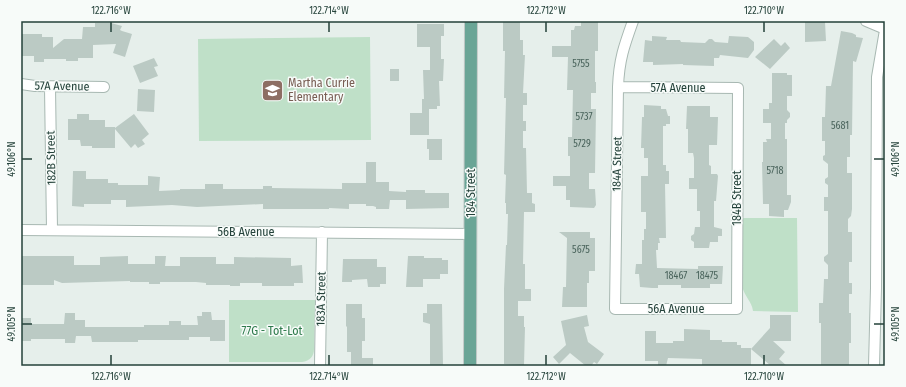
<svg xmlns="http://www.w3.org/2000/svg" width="906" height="387" viewBox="0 0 906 387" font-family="'Fira Sans Condensed',sans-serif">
<rect width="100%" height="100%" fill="#e6efeb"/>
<path fill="#bfe0c8" d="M370,37L371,140L199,141L198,39Z
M743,218H797L798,312L753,311C752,301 744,297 742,285Z
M229,300H315L314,349C314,356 310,361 302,362H229Z"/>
<path fill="#bbcac4" d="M503,21H520V40H523V55H525L523,93H527V105H523V121H526V131H523V148H526L527,193H532V203L535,204V212H524L523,264H525V289H531V301H518V316H524V327H525L524,365L504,364V289L506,245H507L508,214H506V203H505L506,175L504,174L506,98H504L505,51H503Z
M581,21H598V51H595V82H596V93H591V109H596L595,173H589V189H595L596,205L594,208L570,207V200H566V186H553V176H570V156H568V137H572L573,90H567L568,57H552V46H571V30H574L575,26H581Z
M805,21L825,22L826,41L805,42Z
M95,23H111L122,26L120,30L122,31L132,34L125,57L113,53L116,44L93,45V58H78V61H66V59H44V62H34V56H21V34H42V37H53V48L64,39H82L83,27H95Z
M417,24H444V36H441V59H444L443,81H439L440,106H437V109H429V135H410V113H422V99H424L423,70H430V47H417Z
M841,31L852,33L856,35V37L863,38L856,62L853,61L852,135H850V157H847V173H852V209L851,216L848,219V232H852V262H849V283H852V294H849V313H851V343H849V366H821V323H819V303H823L824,279H828V265L824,261V257L828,254V211H824V197H828V185L825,183V179L828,177V164L823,160V156L825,155V141H822V117H825L826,86H831Z
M652,36L667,37L666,40H680L681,42L705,43L709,39H712L715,42L728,43L729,36L748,37L754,42V50L748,58L720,55L719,58H714V66L683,65V64L653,65V62H643L645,40L652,41Z
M774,39L781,46L785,42L790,48L770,69L755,57Z
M154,58L158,66L154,67L158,76L140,83L133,66Z
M390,69H399V81H390Z
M772,73H787V75H792V96H787V110L790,113V117L787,120V123H785V139H787V195H791V202L788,210H784V217L769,216V204H763L762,162H763V142H767L766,139H771V123H763V109H769V103H772Z
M138,89L155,90L154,112L137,111Z
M644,105L661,106V109H666L668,116H670V124H666V126H663V165H666V171H669V184H665L666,238H659L660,243H658V250H656L657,268L698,269V266H723L722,284H710V288H681V285H658V288H652L640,287L639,274H635L636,264H642V240H644V229H646V212H641V176H648V158H644V148H641L642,117H644Z
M687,106H710V117H718L717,145H709V165L711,166V174H717L718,176L716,201H714V227L722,229V236H718V242H710L709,248H694V242L691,240V236L694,234L695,227H700V211H697V189H689V178H694V158L693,153H688V129H686Z
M77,114H89V120H105V127H115V128L134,114L149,134L142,140L145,144L138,148L135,144L131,148L115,129V148H92V146H81L80,140H68V119H77Z
M427,139H442V160H429V149H427Z
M366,162H376V182H389V191L406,192V190H425V193H449V208L406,209V200H390L389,209H376V207L373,206H366V204H349V209L329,208V209H263V204L197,207L172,205L126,207V200H111V204H84V207L72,206L73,171H86V179H108V183H118V185H148V176L160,177L159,191L180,190V189H205V184H223V189H263V186H272V188L342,189V183H366Z
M559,232H590V238H595V271H589V283H587V307H562L563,287H566L567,238Z
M21,256H74V265H100V257L128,256V264H155V256H166L165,266H180V257H216V264H234V257L291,258V266L302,265L303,283H294V286H262V283H240V286H230V285H206V283L196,282H160V284H149V282H130V281L62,283L54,280V285H21Z
M408,256H424V258H442V260H448V274H440V279H423V287H406Z
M343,259H377V267H386V284H380V287H368L367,279L352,280V282H342Z
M346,304H362V318H365V341H362V358H373V366H351V352H347V327L346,326Z
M427,304H442L443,366H430V324L423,322V313H427Z
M202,312H211L212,320H225V341H210V337H189V340H138V342H92L91,336H76L75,343H65V339H31V341H21V318H31V324H64L65,313H75V320H85V327H144V325H169V321H181V325H198L197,316H202Z
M587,315L589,326L584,327L588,342L604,354L597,364L594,362L591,366H586L570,353L559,364L553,357L566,345L561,321Z
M770,315H791V341H773L785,352L779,359L787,366H771L751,349L770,328Z
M684,329L710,330V340H722V342H737V345H741V348H751V366H702V359L668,358L666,366H658V361H645V331H656V343H673V341H684Z"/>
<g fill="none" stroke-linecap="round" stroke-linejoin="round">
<defs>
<path id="minor" d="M866,21L885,29
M21,84L35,86L104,87
M50,87L52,230
M618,87L738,88L737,309H615L618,87C619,60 624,46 633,21
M21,230L471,234
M320,366L322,232
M874,366L876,288L877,77L885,30"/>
<path id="major" d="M470,366L471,21"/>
</defs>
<use href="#minor" stroke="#a8b8b2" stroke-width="12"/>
<use href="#major" stroke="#c2cac8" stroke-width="14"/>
<use href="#minor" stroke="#fff" stroke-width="10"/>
<use href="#major" stroke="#6aa596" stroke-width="12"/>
</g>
<path fill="none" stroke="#24423a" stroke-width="1.5" d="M111,22V32M329,22V32M546,22V32M764,22V32M22,159H32M874,159H884M22,324H32M874,324H884M111,355V365M329,355V365M546,355V365M764,355V365"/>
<defs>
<symbol id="school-square" viewBox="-11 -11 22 22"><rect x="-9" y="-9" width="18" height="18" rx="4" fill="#8d6e63" stroke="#f7fbf9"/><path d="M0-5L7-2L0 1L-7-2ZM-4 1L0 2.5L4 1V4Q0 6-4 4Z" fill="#fff"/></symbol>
</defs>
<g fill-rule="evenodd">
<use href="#school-square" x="260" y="78" width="25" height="25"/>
</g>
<g text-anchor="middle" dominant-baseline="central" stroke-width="3" stroke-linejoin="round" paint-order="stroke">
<g font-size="10" fill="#4a645c">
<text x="581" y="64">5755</text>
<text x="584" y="117">5737</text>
<text x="840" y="126">5681</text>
<text x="582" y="144">5729</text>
<text x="775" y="171">5718</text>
<text x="581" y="250">5675</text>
<text x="676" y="276">18467</text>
<text x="707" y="276">18475</text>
</g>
<g font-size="12" fill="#785e54" stroke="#f7fbf9" text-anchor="start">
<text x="288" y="83">Martha Currie<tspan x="288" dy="14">Elementary</tspan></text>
</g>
<g font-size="12" fill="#24423a" stroke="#f7fbf9">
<text transform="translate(62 86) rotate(1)">57A Avenue</text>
<text x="678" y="88">57A Avenue</text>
<text transform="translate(51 158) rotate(-91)">182B Street</text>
<text transform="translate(617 164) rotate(-89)">184A Street</text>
<text transform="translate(471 193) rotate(-90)">184 Street</text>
<text transform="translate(737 198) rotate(-90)">184B Street</text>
<text x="246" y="232">56B Avenue</text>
<text transform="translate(321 299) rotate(-89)">183A Street</text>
<text x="676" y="309">56A Avenue</text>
</g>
<g font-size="12" fill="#2d7a4b" stroke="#f7fbf9">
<text x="272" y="331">77G - Tot-Lot</text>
</g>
</g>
<rect width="906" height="387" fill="none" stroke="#f7fbf9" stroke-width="44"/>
<rect x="22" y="22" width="862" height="343" fill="none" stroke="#24423a" stroke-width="1.5"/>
<g font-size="10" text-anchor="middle" fill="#24423a">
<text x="111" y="14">122.716°W</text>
<text x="329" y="14">122.714°W</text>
<text x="546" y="14">122.712°W</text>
<text x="764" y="14">122.710°W</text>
<text transform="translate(11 159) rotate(-90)" y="4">49.106°N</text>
<text transform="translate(895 159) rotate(-90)" y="4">49.106°N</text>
<text transform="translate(11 324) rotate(-90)" y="4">49.105°N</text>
<text transform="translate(895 324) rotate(-90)" y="4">49.105°N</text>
<text x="111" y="380">122.716°W</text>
<text x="329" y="380">122.714°W</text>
<text x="546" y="380">122.712°W</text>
<text x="764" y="380">122.710°W</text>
</g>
</svg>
